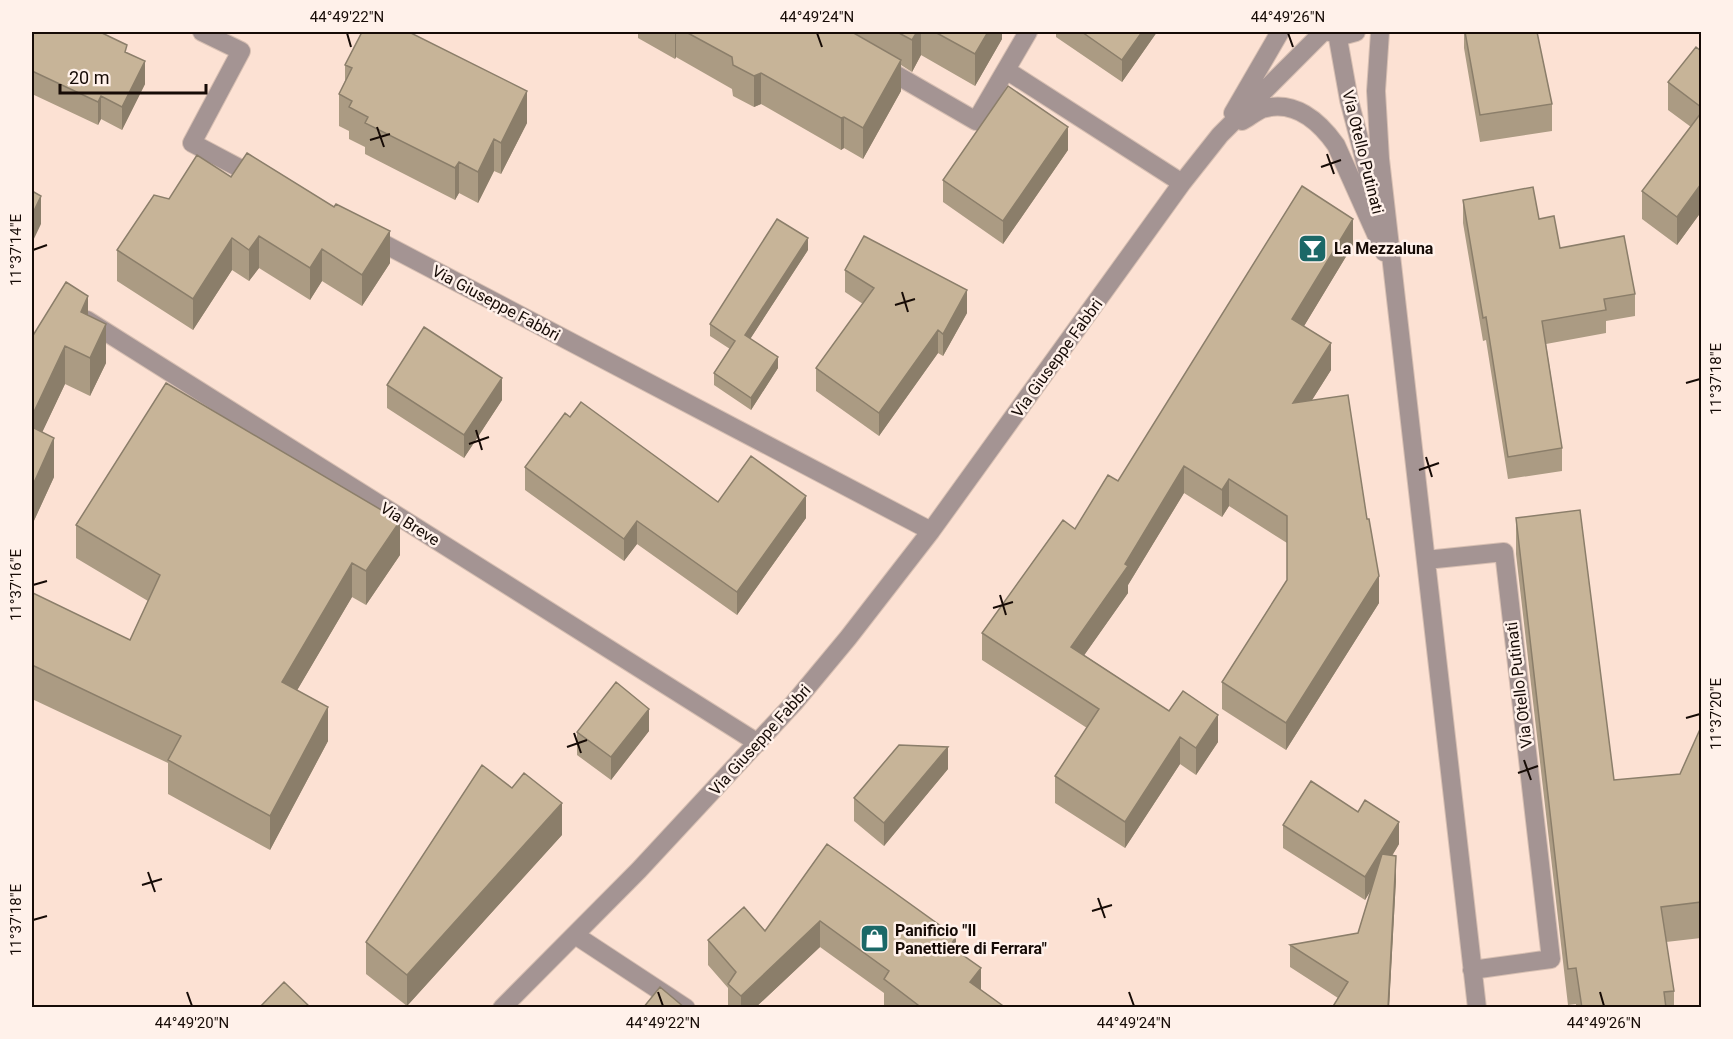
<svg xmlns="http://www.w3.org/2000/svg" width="1733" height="1039" viewBox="0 0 1733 1039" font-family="Roboto,sans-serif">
<rect width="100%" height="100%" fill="#fce1d3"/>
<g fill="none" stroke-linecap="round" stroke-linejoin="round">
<defs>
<path id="minor" d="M202,32L241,51L192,143L260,179
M1329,32L1345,35L1356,32
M1380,32L1376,91L1380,159L1477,1008
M1337,33L1349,100L1376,204
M881,66L976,121L1028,32
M1006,70L1182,183
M1233,113L1280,32
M1242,121C1248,118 1255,112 1262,109C1294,99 1319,121 1336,145L1384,252
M369,236L931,531
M87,320L758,743
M1426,560L1504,552L1551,959L1472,970
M575,935L686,1008
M502,1008L639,870L794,703L848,638L931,531L1182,183L1220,135L1323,32"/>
</defs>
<use href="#minor" stroke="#d7bfb2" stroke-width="20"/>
<use href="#minor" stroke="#a49493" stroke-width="18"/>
</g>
<path fill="#ab9b83" d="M32,32L127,53L145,84L122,130L101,119L98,125L32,94Z
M638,32H1002V39L975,86L921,55L912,72L901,65V91L863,159L844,148L841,150L761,104L754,107L733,96L732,89L676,57L675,59L638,38Z
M1056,32H1157L1122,82L1056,37Z
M1464,32H1537L1552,104V131L1480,142L1464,48Z
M1701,51V212L1677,245L1642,219V191L1691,127L1668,110V82Z
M345,65L527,123L501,174L494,171L478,203L459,193L455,200L365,154V147L349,139V131L339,126V94L345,81Z
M1068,150L1003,244L943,202V180Z
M231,177L390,263L362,306L322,281L310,300L259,268L249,281L232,270L193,330L117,281V250L169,199Z
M1463,200L1539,219L1560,248L1635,294V316L1606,321V333L1546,344L1562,448V471L1508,479L1486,340L1483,341L1463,223Z
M1353,245L1304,326L1331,370L1312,400L1379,603L1286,750L1222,709V682L1287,580V543L1229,506L1222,517L1184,493L1128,585V593L1084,655L1169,711L1218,742L1196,775L1180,764L1125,848L1055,803V776L1087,728L982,660V633L1118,481Z
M808,250L750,339L778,368L751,410L714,385V373L730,349L710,336V324Z
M845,270L967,313L943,356L938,353L879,436L816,391V368L863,304L845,292Z
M88,316L106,363L90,396L65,384L42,432L54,477L32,525V337Z
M387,385L502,400L464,458L387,408Z
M570,417L718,502L806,518L737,615L637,544L624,561L525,490V467Z
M1516,518L1614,780L1680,774L1701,727V938L1666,942L1674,991V1008H1576V1004L1568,1005L1516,554Z
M76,525L400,555L366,605L352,597L297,690L328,741L270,850L168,794V763L32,699V595L130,640L148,601L76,558Z
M649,731L611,780L577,755V732Z
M948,769L884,846L854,821V798Z
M1283,825L1399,844L1392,856L1396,879L1389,1008H1332L1338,998L1290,967V945L1358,933L1371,890L1365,900L1283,848Z
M562,835L407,1006L366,974V942Z
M827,844L956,950L981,990L1006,1008H887L884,1005V993L820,947L755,1008H728V988L708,965V940L765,931Z"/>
<path fill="#8b7e6a" d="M675,32H676V57L675,59Z
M917,32H921V55L912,72V40Z
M988,32H1002V39L975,86V54Z
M1142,32H1157L1122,82V60Z
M901,60V91L863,159V128Z
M145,61V84L122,130V107Z
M761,73V104L754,107V76Z
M527,91V123L501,174V143Z
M101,96V119L98,125V102Z
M844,117V148L841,150V118Z
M1068,127V150L1003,244V221Z
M494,139V171L478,203V172Z
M459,162V193L455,200V168Z
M1701,184V212L1677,245V217Z
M41,196V224L32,243V215Z
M1353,219V245L1292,346V319Z
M390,231V263L362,306V275Z
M259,236V268L249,281V250Z
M232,238V270L193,330V299Z
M808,238V250L745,347V335Z
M322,249V281L310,300V268Z
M967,290V313L943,356V334Z
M88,296V335L81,312Z
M106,324V363L90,396V358Z
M938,330V353L879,436V413Z
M1331,343V370L1293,430V403Z
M65,346V384L32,454V416Z
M778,357V368L751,410V398Z
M502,378V400L464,458V435Z
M54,438V477L32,525V487Z
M1184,466V493L1128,585V593L1071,674V647L1125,564Z
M1229,479V506L1222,517V490Z
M806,496V518L737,615V592Z
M400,521V555L366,605V571Z
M637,521V544L624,561V539Z
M352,563V597L282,716V682Z
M1379,576V603L1286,750V723Z
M328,707V741L270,850V816Z
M649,709V731L611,780V757Z
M1218,715V742L1196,775V748Z
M1180,737V764L1125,848V822Z
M948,747V769L884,846V823Z
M562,803V835L407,1006V975Z
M1399,822V844L1365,900V877Z
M1396,856V879L1389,1008H1388Z
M820,921V947L755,1008H741V996Z
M956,937V962L950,946Z
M981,968V993L970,982Z"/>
<path fill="#c7b498" stroke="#8b7e6a" stroke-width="1.5" d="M32,32H100L127,45L125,52L145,61L122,107L101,96L98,102L32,71Z
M362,32H409L527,91L501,143L494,139L478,172L459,162L455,168L365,123L368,117L349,107L352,101L339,94L352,68L345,65Z
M686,32H852L901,60L863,128L844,117L841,118L761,73L754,76L733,65L732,57Z
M897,32H917L912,40Z
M935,32H988L975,54Z
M1082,32H1142L1122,60Z
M1465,32H1537L1552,104L1480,115Z
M1696,47L1701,51V107L1668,82Z
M1008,86L1068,127L1003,221L943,180Z
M1701,113V184L1677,217L1642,191Z
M247,153L334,207L336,204L390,231L362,275L322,249L310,268L259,236L249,250L232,238L193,299L117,250L154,195L169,199L197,155L231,177Z
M1302,186L1353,219L1292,319L1331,343L1293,403L1348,395L1367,519H1369L1379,576L1286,723L1222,682L1287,580V516L1229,479L1222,490L1184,466L1125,564L1128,566L1071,647L1169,711L1183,691L1218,715L1196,748L1180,737L1125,822L1055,776L1099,709L982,633L1063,520L1075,529L1108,475L1118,481Z
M1533,187L1539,219L1554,216L1560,248L1624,236L1635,294L1604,299L1606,310L1542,321L1562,448L1508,457L1486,317L1483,318L1463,200Z
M32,191L41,196L32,215Z
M777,219L808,238L745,335L778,357L751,398L714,373L735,341L710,324Z
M864,236L967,290L943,334L938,330L879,413L816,368L874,288L845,270Z
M66,282L88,296L81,312L106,324L90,358L65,346L32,416V337Z
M424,327L502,378L464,435L387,385Z
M166,383L400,521L366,571L352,563L282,682L328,707L270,816L168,760L181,736L32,665V595L33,593L130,640L160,575L76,525Z
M581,402L718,502L751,456L806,496L737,592L637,521L624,539L525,467L565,413L570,417Z
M32,427L54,438L32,487Z
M1580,510L1614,780L1680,774L1701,727V902L1661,907L1674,991L1664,992L1666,1008H1582L1576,968L1568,969L1516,518Z
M616,682L649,709L611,757L577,732Z
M899,745L948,747L884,823L854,798Z
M482,765L512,788L524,773L562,803L407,975L366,942Z
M1311,781L1358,812L1365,800L1399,822L1365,877L1283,825Z
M827,844L956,937L950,946L981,968L970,982L1006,1008H922L884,979L889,971L820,921L741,996L728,984L736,972L708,940L744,907L765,931Z
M1382,854L1396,856L1388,1008H1332L1348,982L1290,945L1358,933Z
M284,982L311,1008H259Z
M660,987L685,1008H643Z"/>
<path fill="none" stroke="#160b06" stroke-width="2" d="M347,33L351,47M817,33L822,47M1288,33L1293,47M377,127L384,147M370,140L390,134M1327,154L1334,174M1321,167L1341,160M33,250L47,245M902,292L908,312M895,305L915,299M1686,383L1700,379M476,430L482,450M469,444L489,437M1426,457L1432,477M1419,470L1439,463M33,585L47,581M1000,595L1006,615M993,608L1013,602M1686,718L1700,714M574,733L581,753M567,747L587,740M1524,760L1531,780M1518,773L1538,766M148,872L155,892M142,885L162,879M1098,898L1105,918M1092,911L1112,905M33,920L47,916M187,992L192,1006M658,992L663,1006M1129,992L1134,1006M1600,992L1604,1006"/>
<defs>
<symbol id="bar-square" viewBox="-11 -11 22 22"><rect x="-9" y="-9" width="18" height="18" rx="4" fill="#1b6867" stroke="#fff1ea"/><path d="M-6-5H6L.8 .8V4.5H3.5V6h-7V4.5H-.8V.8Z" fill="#fff"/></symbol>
<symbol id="shop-square" viewBox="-11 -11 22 22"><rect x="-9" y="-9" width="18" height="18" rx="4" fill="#1b6867" stroke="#fff1ea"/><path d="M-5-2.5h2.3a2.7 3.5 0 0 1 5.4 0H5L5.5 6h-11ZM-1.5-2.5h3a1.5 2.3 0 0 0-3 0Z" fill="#fff"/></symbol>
</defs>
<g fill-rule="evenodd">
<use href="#bar-square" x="1296" y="232" width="33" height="33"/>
<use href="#shop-square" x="858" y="922" width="33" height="33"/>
</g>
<g text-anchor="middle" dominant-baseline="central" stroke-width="5" stroke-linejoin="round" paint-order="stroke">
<g font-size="16" fill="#160b06" stroke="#fff1ea">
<text transform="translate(1363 152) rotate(76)">Via Otello Putinati</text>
<text transform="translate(496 303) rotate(28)">Via Giuseppe Fabbri</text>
<text transform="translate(1057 358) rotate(-54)">Via Giuseppe Fabbri</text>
<text transform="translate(410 524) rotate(32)">Via Breve</text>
<text transform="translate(1519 685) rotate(-97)">Via Otello Putinati</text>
<text transform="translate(760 740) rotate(-48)">Via Giuseppe Fabbri</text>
</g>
<g font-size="16" font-weight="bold" fill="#160b06" stroke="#fff1ea" text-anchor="start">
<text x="1334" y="248">La Mezzaluna</text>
<text x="895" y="930">Panificio "Il<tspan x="895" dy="18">Panettiere di Ferrara"</tspan></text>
</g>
</g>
<rect width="1733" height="1039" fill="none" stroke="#fff1ea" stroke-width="66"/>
<path d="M60 84v9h146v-9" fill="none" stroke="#160b06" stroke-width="3"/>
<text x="69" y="84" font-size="18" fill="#160b06" stroke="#fff1ea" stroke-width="4.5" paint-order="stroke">20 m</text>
<rect x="33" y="33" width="1667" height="973" fill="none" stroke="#160b06" stroke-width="2"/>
<g font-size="15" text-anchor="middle" fill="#160b06">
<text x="347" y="22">44°49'22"N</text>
<text x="817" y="22">44°49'24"N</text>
<text x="1288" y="22">44°49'26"N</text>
<text transform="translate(16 250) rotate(-90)" y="5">11°37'14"E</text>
<text transform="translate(1716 379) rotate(-90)" y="5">11°37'18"E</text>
<text transform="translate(16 585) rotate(-90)" y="5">11°37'16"E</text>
<text transform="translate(1716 714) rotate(-90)" y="5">11°37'20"E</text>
<text transform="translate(16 920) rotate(-90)" y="5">11°37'18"E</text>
<text x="192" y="1028">44°49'20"N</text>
<text x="663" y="1028">44°49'22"N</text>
<text x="1134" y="1028">44°49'24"N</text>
<text x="1604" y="1028">44°49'26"N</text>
</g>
</svg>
